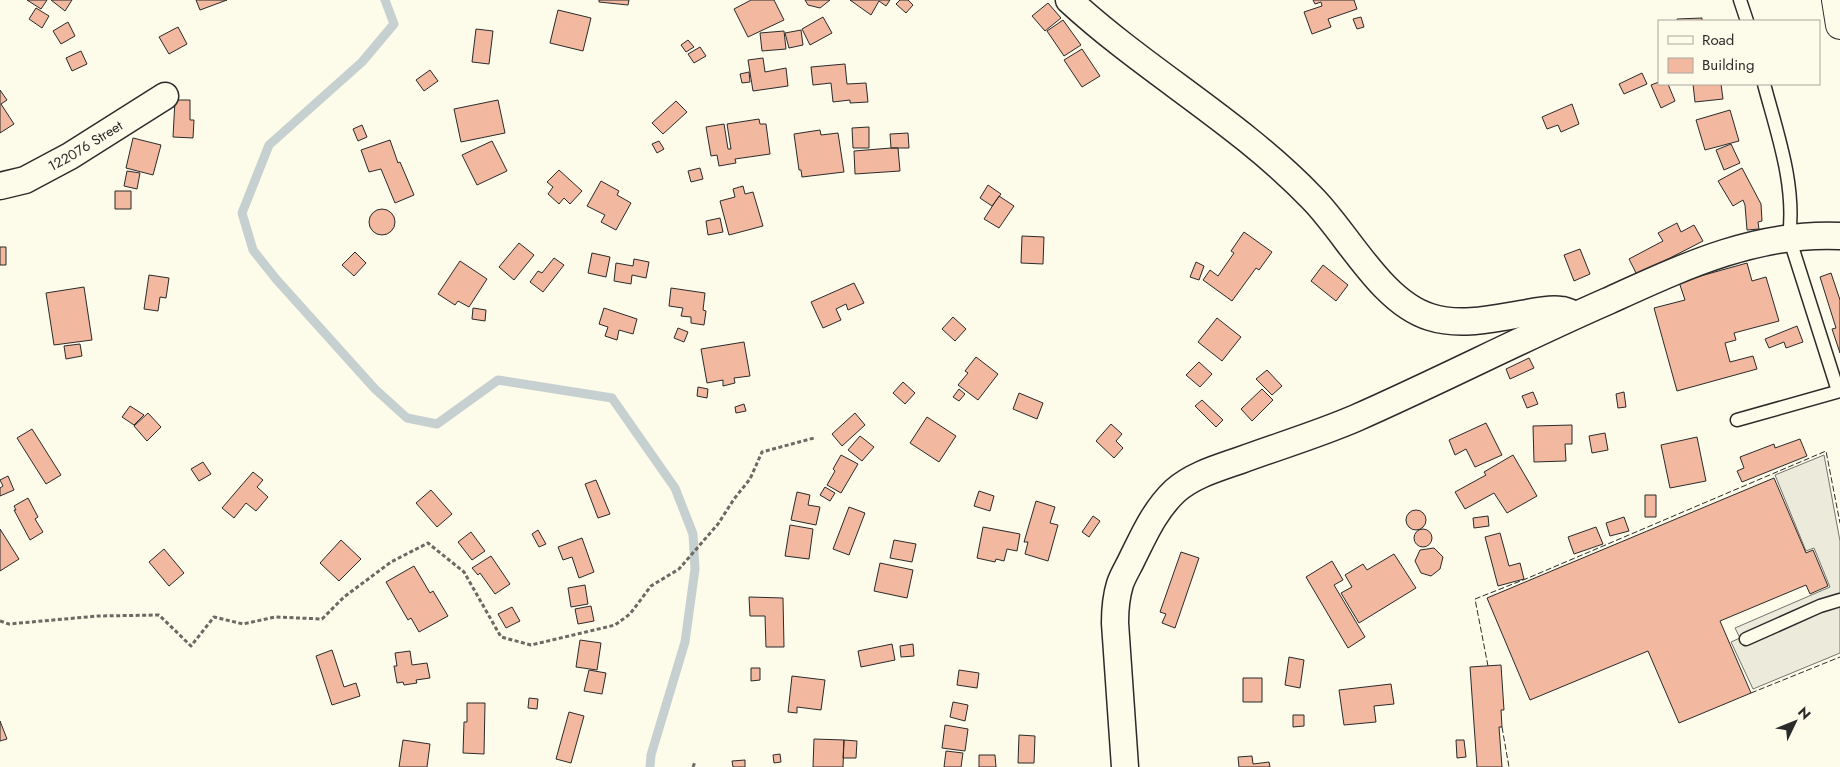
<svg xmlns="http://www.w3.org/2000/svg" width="1840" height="767" viewBox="0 0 1840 767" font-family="Jost,sans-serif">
<rect width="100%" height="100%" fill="#fdfbea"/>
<path fill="#eceadb" stroke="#74746e" d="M1824,455L1840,541V653L1753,689L1731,642L1740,638L1735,628L1830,587L1814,548L1806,551L1775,475Z"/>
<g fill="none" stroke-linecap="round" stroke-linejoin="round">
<path stroke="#c7d0d0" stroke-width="9" d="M385,0L394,24L362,62L269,145L242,213L253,250L276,279L375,389L407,418L437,424L498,380L612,398L675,488L693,534L695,569L685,642L651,755L650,767"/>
</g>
<path fill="#f2b8a0" stroke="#2b2b2b" d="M27,0H47L41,9Z
M51,0H72L65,11Z
M196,0H227L200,10Z
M599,0H629L628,5L599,2Z
M751,0H774L784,20L748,37L734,9Z
M805,0H830L820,8L808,5Z
M850,0H890L886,6L879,1L871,15Z
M900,0H908L913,5L906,13L896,4Z
M1313,0H1354L1357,9L1328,19L1331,27L1312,34L1304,12L1322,6L1321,2L1315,4Z
M1048,3L1061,18L1045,31L1032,16Z
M36,8L49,16L42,28L29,19Z
M558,10L591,18L583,51L550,43Z
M823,17L832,33L810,45L802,29Z
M1361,17L1364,27L1357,29L1353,19Z
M1702,18V21H1677V19Z
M1063,20L1081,45L1064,56L1047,31Z
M68,22L75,36L61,44L53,31Z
M178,27L187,44L169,54L159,37Z
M476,29L493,31L489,64L472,62Z
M801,30L803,45L789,48L785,33Z
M784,31L786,49L762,51L760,33Z
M688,40L694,47L686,52L681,45Z
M700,47L706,56L694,63L688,54Z
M1082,49L1100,76L1082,87L1064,60Z
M81,51L87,64L72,71L66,58Z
M763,58L765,72L786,68L788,86L753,91L748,60Z
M845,64L847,84L866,83L868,102L850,103V100L833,102L831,83L813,85L811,67Z
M430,70L438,81L424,91L416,80Z
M749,72L750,82L742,83L740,74Z
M1642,73L1647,84L1624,94L1619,84Z
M1659,82V84H1668L1675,101L1661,108L1651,85Z
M1693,84H1721L1723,99L1695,102Z
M0,90L7,100L1,104L14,124L0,133Z
M175,100H190V120H194L193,138L173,137Z
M498,100L505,133L461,142L454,109Z
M676,101L687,112L663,134L652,123Z
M1572,104L1579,124L1561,132L1558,125L1547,129L1542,117Z
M1730,110L1739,141L1705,150L1696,120Z
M759,119L760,124H766L770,154L735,159L736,163L719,166L717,155L711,156L706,127L724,124L728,149H731L727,124Z
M362,125L367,137L358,141L353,129Z
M869,127V148H853L852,128Z
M820,130L821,135L838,133L844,172L802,177L801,170H799L794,134Z
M908,133L909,148H891L890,134Z
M133,138L161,145L153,175L126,168Z
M390,140L398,163L400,162L414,195L395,203L381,169L369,172L361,150Z
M492,141L507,171L477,185L462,155Z
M659,141L664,149L657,153L652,144Z
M1731,144L1740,163L1724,170L1716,150Z
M891,148H898L900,171L855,174L854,151Z
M700,168L703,179L691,182L688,171Z
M1742,168L1761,204L1762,221L1758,222L1759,229L1747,230L1745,205L1743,200L1733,206L1718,181Z
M559,170L582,191L570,204L564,198L559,204L548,194L553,187L547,182Z
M127,171L140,173L137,189L124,186Z
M601,181L619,191L617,195L631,203L616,230L601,222L605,215L587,206Z
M988,185L1001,194L992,206L980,198Z
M743,186L745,194L753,192L763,226L729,235L720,201L735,197L733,189Z
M115,191H131V209H115Z
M999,196L1014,206L999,228L984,219Z
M369 222a13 13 0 1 1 26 0a13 13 0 1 1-26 0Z
M720,218L723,232L708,235L706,221Z
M1677,223L1681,232L1694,225L1703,241L1637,275L1629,259L1663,241L1658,233Z
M1244,232L1272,252L1259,270L1256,268L1232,301L1203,280L1210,270L1218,276L1234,253L1231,251Z
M1022,236L1044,237L1043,264L1021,263Z
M519,243L534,255L514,280L499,267Z
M0,247H6V265H0Z
M1580,249L1590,274L1574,281L1564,255Z
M355,252L366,263L354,276L342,265Z
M592,253L610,257L606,277L588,273Z
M554,258L564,265L543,292L530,282L538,271L542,273Z
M634,259L649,262L646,278L632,275L631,284L614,281L616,263L633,266Z
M460,261L487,279L469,307L458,301L455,305L438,294Z
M1196,262L1204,266L1199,280L1190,277Z
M1747,263L1752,281L1766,277L1779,321L1734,333L1736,340L1725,343L1730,362L1753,356L1757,369L1677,391L1654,308L1685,300L1679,282Z
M1323,265L1348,285L1336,301L1311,281Z
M1831,273L1840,300V353L1832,329L1836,328L1820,277Z
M149,275L169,278L166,298L160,297L158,311L144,309Z
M854,283L864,303L848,310L846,304L836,309L841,320L823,328L811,302Z
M84,287L92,340L54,345L46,293Z
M671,288L705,293L703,310L706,311L704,325L691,323V317L681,316L683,308L669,306Z
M473,308L486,310L485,321L472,319Z
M604,308L637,319L633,334L619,330L617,340L605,336L608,327L599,324Z
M953,317L966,329L955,341L942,329Z
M1217,318L1241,337L1222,361L1198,342Z
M1797,326L1803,342L1786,348L1784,342L1769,348L1765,339Z
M678,328L688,332L684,342L674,338Z
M744,342L750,376L734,378L735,383L723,386V380L707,383L701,349Z
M80,344L82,356L66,359L64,346Z
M976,357L998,374L978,400L958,385L968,373L965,371Z
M1529,358L1534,368L1510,379L1506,369Z
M1199,362L1212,374L1200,387L1186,375Z
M1267,370L1282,386L1272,395L1256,379Z
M903,382L915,393L905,404L893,393Z
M698,387L708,389L707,398L697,396Z
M959,389L965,394L959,401L953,397Z
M1262,389L1273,400L1252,421L1241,409Z
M1533,392L1538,404L1527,408L1522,396Z
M1624,392L1626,407L1618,408L1616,394Z
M1019,393L1043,403L1037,419L1013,409Z
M1202,400L1223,420L1216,427L1195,406Z
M744,404L746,411L736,413L735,407Z
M130,406L144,415L134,425L122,417Z
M148,413L161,427L147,441L134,426Z
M855,413L865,425L842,446L832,434Z
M927,417L956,436L939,462L910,443Z
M1486,423L1502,455L1475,467L1466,449L1455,455L1449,440Z
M1111,424L1122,434L1116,441L1123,448L1114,458L1096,441Z
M1572,425V444H1565L1566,461L1534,462L1533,426Z
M32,429L61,475L46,484L17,438Z
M1605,433L1608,450L1592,453L1589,436Z
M860,436L874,447L862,461L848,450Z
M1697,437L1706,481L1670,488L1661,445Z
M1800,439L1807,456L1742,482L1737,471L1744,468L1740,457L1774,444L1775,448Z
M841,455L858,464L841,493L827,485L835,471L833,469Z
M1513,455L1537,496L1507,513L1494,493L1465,509L1455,492L1486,475L1484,472Z
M203,462L211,474L199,481L191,469Z
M253,472L263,480L257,487L268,497L256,511L246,503L234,518L222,508Z
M8,476L14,490L0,496V488L3,486L0,480Z
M1774,478L1806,553L1813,550L1828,586L1810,594L1806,585L1720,621L1751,693L1679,723L1648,651L1530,700L1487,598Z
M596,480L610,514L598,518L585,484Z
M825,487L835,493L830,501L820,495Z
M431,490L452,514L437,527L416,503Z
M979,491L994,496L990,511L974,506Z
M797,492L810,495L808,505L820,507L816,525L791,520Z
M1645,495H1656V517H1645Z
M28,498L38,517L35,519L43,532L30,540L14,510H16L14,506Z
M1036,501L1055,507L1050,523L1058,525L1048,561L1025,554L1028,542H1024Z
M849,507L865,513L849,555L833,549Z
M1406 520a10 10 0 1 1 20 0a10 10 0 1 1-20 0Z
M1093,516L1100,521L1089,537L1082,532Z
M1488,516L1489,526L1474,528L1473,518Z
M1624,517L1629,531L1610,536L1606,523Z
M790,525L813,529L809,559L785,556Z
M983,527L1020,534L1017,551L1007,549L1004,561L996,559L995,562L977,558Z
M1596,527L1603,544L1574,554L1568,537Z
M1414 538a9 9 0 1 1 18 0a9 9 0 1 1-18 0Z
M0,529L19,559L0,571Z
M538,530L546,544L539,547L532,534Z
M471,532L485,551L472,560L458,542Z
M1500,533L1509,566L1520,563L1524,579L1498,586L1485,537Z
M582,538L594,572L579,578L572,557L563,560L558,547Z
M341,540L361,559L339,581L320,563Z
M894,540L916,544L912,562L890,558Z
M1434,548L1443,557L1440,569L1431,576L1421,573L1415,561L1420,550Z
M164,549L184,573L169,586L149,562Z
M1181,552L1199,558L1175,628L1162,623L1166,614L1160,612Z
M1394,554L1416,588L1359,623L1341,593L1352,587L1345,575L1363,564L1367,570Z
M491,556L510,584L495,594L480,573L478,575L472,568Z
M1332,561L1343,580L1334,585L1365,637L1348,648L1306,577Z
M880,563L913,570L907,598L874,591Z
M414,566L430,593L433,591L448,616L419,632L411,618L408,620L386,582Z
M585,585L588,604L571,607L568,588Z
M749,597L783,598L784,647H766L765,616H750Z
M591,606L594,621L578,624L575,609Z
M512,607L520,621L506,628L498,614Z
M580,640L601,643L597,670L576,667Z
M892,644L895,660L861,667L858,651Z
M913,644L914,656L901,657L900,646Z
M332,650L344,687L356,683L360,696L332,705L316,656Z
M410,651L412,665L427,663L430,678L416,680L417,683L404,685L403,682L397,683L394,666H397L395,653Z
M1289,657L1304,660L1300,688L1285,685Z
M1501,665L1504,710H1501L1502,727H1499L1502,767H1477L1470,667Z
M751,668H760V680L751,681Z
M589,670L606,673L602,694L584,691Z
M959,670L979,673L977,688L957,685Z
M792,676L825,680L821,710L797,707V713L788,712Z
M1243,678H1262V702H1243Z
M1391,684L1394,704L1374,706L1376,722L1344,725L1339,690Z
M529,698L538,699L537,709L528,708Z
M953,702L968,705L965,721L950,717Z
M467,703H485L484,754L463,753L464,722H467Z
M569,712L584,716L571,763L556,759Z
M1293,715H1304V726L1293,727Z
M0,721L7,739L0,741Z
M945,725L968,729L965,751L942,748Z
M1019,735L1035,736L1034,763H1018Z
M814,739L844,740L843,767H813Z
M403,740L430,744L427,767H399Z
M844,740L857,741L856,758H843Z
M1456,740H1464L1466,757L1457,758Z
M946,751L963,753L961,767H944Z
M780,754L781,762L774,763L773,755Z
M979,755H995L996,767H979Z
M1252,756L1253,764L1269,762L1270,767H1239L1238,757Z
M745,760V767H733L732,761Z"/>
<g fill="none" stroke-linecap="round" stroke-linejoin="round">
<defs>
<path id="lane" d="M1740,0L1747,21
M1764,84C1777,133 1796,185 1789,237L1838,391
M1737,420L1840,391
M1746,639L1820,606L1840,600"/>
<g id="street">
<path d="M1069,0C1146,71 1239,122 1312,198C1347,233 1381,302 1430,317C1461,327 1496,318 1527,313C1537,311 1551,308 1561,310C1566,310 1571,313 1575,315"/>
<path id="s1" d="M0,186L25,180L70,156L165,96"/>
<path d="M1125,767L1115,623C1115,610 1116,597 1120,584C1123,575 1129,566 1133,557C1145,533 1155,510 1175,491C1193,475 1218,468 1241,460C1279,446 1319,434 1356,418C1440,381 1523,338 1608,301C1683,267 1756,232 1840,236"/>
</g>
<path id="primary" d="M1836,0L1840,25"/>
</defs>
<use href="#lane" stroke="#2b2b2b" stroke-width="15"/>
<use href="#street" stroke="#2b2b2b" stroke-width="29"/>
<use href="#primary" stroke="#2b2b2b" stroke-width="30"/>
<path stroke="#6a6964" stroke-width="3" stroke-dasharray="4 2.5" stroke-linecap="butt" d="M0,621L9,624L98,616L159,615L191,646L214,617L243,624L275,617L322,619L344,597L391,562L428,543L464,572L501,637L531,645L615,625L630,614L651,586L679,569L718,524L734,499L750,479L762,452L814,438
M693,767L695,762"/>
<use href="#lane" stroke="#fdfbea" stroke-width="12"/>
<use href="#street" stroke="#fdfbea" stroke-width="26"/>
<use href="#primary" stroke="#fdfbea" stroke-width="28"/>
<path stroke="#2b2b2b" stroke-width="1" stroke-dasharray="6 2.5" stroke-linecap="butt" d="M1488,666L1475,599L1528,578L1826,451L1840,523
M1751,693L1840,657
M1502,727L1509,767"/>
</g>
<g text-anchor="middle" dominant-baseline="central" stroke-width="4" stroke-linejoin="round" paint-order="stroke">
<g font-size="14" fill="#2b2b2b" stroke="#fdfbea">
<text stroke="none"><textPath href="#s1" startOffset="95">122076 Street</textPath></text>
</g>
</g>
<rect x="1658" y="20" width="162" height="65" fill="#fdfbea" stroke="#a9a89e"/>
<rect x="1668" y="36" width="25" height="8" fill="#fdfbea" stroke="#a9a89e"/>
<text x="1702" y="45" font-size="15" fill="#2b2b2b">Road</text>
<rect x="1668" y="58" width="25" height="15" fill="#f2b8a0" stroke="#a9a89e"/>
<text x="1702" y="70" font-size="15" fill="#2b2b2b">Building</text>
<g transform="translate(1795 722) rotate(47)" stroke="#fdfbea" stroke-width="4" paint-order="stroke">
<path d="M0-4L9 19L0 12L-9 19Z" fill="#2b2b2b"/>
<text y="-8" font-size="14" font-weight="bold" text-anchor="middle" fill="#2b2b2b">N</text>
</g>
</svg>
